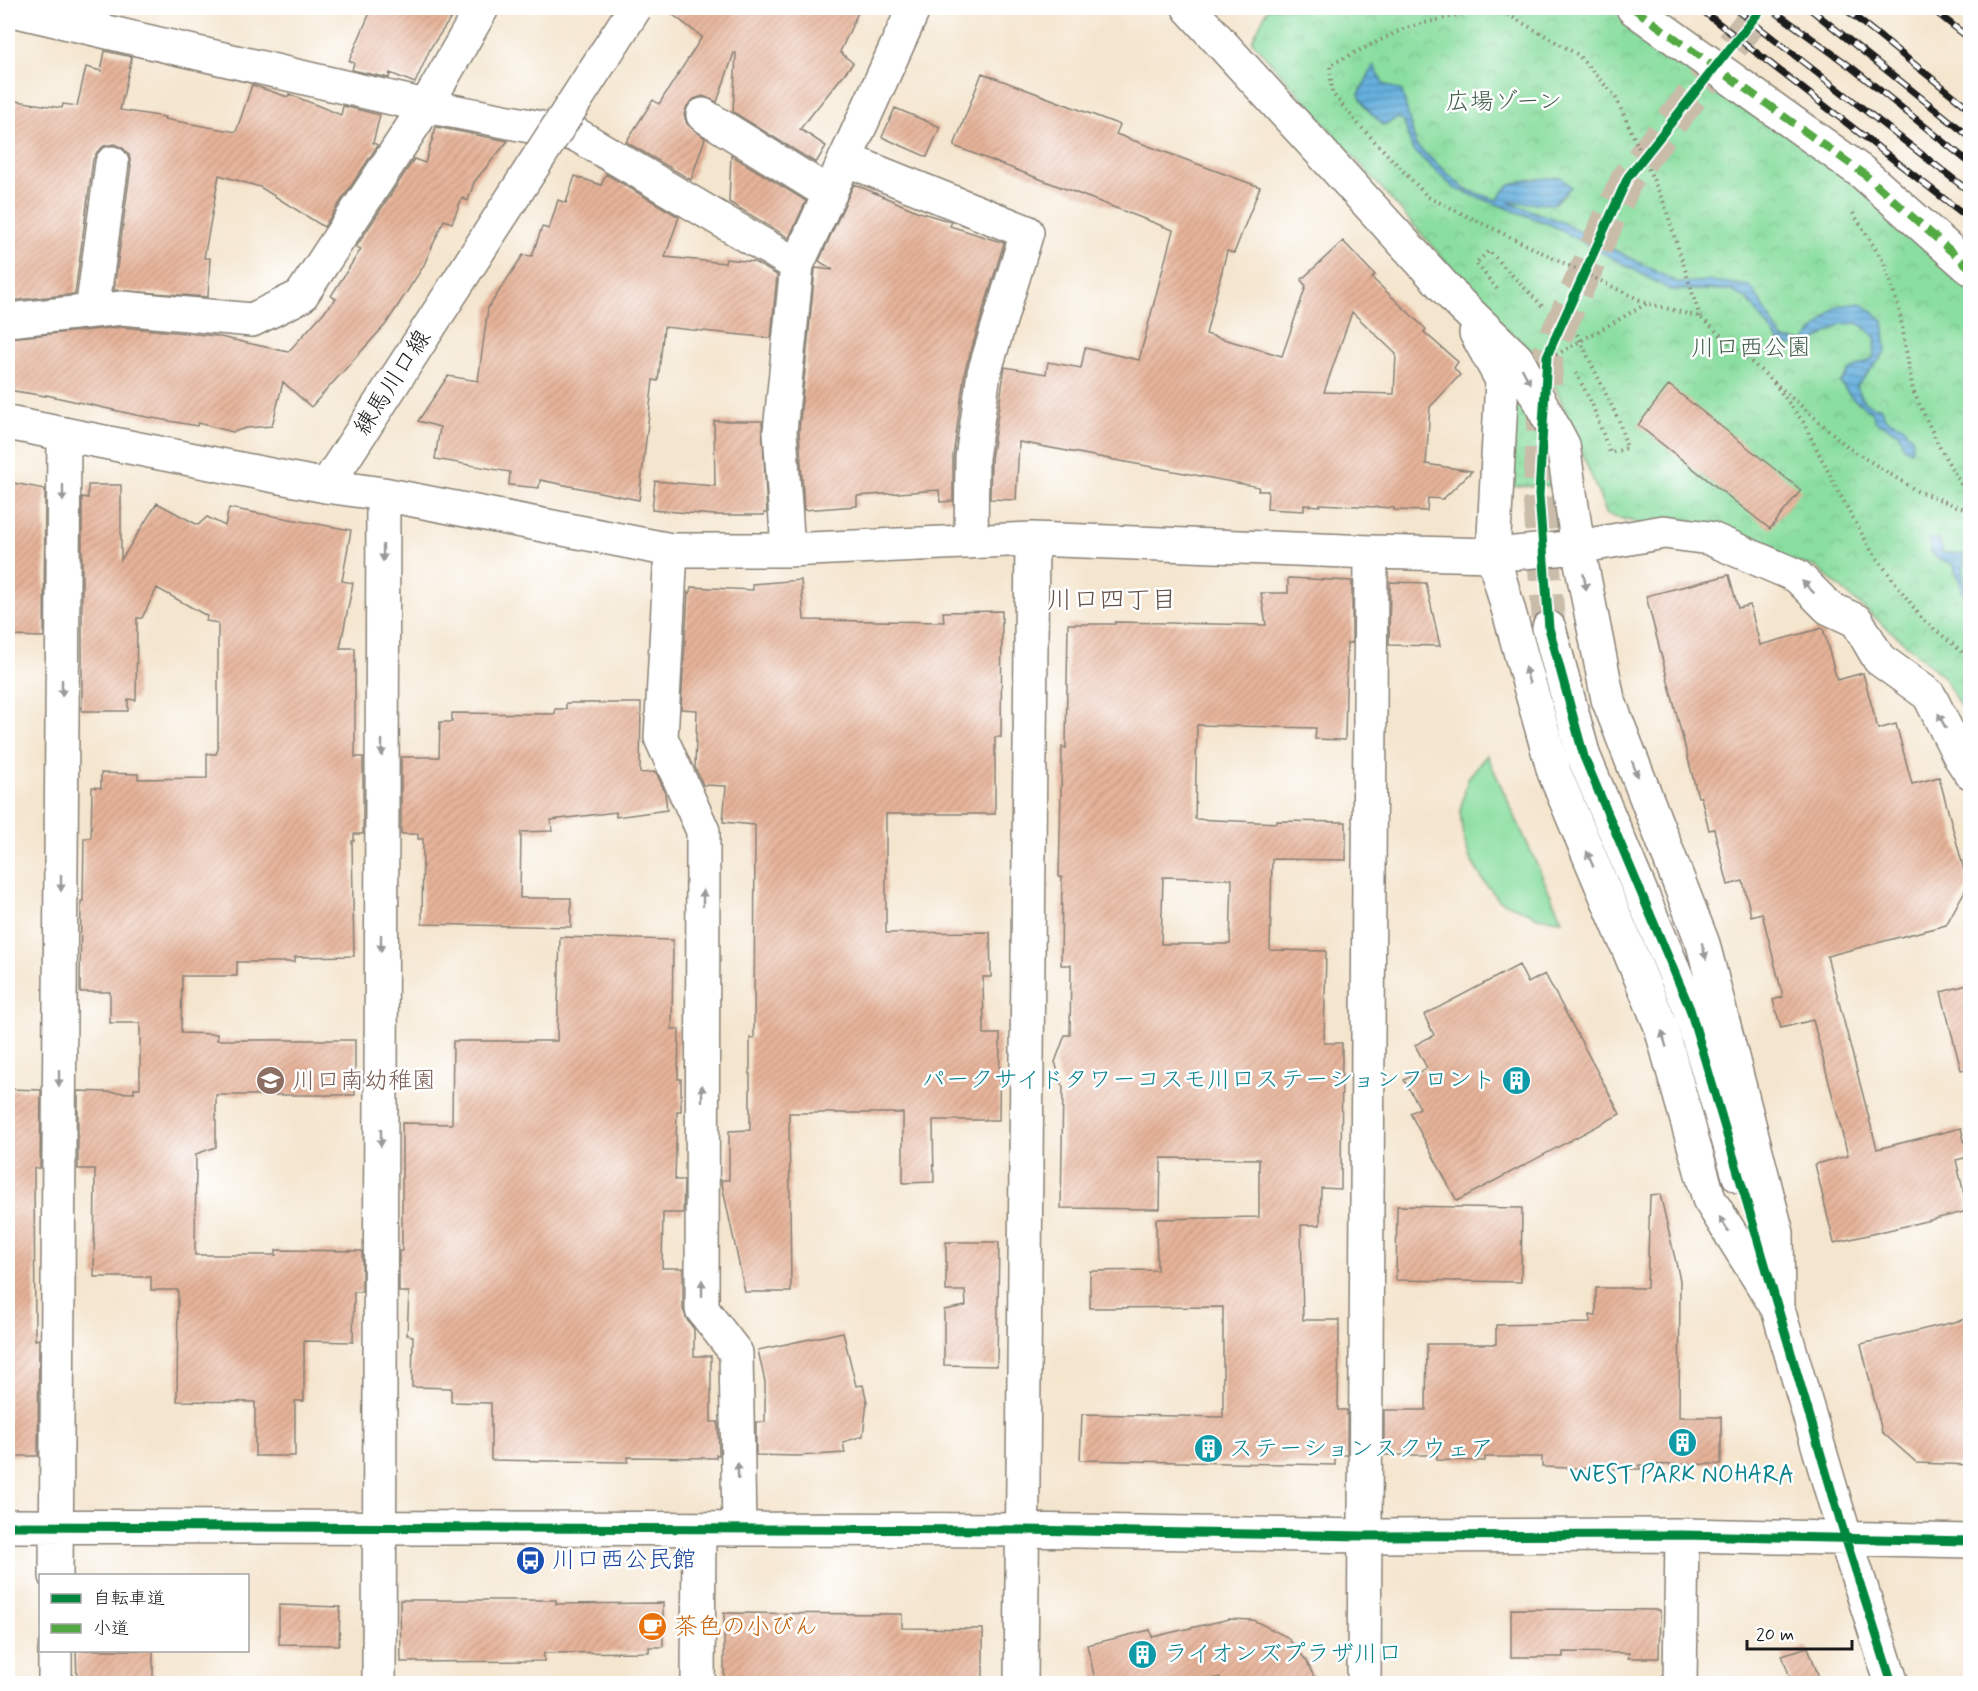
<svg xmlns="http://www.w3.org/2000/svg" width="1978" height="1691" viewBox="0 0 1978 1691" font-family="Mynerve,'Klee One',sans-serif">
<defs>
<pattern id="park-crowns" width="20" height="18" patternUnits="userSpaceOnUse" patternTransform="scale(1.5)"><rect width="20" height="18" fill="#8adea0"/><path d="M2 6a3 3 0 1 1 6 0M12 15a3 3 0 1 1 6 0" fill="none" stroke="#76be89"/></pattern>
<pattern id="garden-dots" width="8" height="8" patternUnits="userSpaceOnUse" patternTransform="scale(1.5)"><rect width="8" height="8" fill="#8adea0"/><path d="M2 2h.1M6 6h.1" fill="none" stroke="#76be89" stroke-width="1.8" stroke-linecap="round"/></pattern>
<pattern id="water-rules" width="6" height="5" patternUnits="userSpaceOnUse" patternTransform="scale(1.5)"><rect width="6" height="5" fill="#66b0de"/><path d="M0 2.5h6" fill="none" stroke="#538eb3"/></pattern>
<pattern id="building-hatch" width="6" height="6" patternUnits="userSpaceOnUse" patternTransform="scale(1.5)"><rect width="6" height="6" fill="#e6b399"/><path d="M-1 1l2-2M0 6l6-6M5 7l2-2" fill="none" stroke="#c59983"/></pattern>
</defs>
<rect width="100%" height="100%" fill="#fff"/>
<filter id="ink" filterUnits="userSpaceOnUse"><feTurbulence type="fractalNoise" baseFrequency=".0167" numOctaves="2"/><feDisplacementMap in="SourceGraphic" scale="12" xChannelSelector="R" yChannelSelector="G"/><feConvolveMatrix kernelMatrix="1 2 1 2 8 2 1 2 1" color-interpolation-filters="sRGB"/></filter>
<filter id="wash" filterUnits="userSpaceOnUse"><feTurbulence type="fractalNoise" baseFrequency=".008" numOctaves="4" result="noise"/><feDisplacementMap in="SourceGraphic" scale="24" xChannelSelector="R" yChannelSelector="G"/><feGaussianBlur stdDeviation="1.35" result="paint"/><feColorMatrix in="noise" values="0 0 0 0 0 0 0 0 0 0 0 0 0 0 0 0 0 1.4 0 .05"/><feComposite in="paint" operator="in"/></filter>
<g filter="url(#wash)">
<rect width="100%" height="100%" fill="#f4e5ce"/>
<path fill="#8adea0" stroke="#537d5e" stroke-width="1.5" d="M1487,755L1562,920L1538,917L1499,900L1485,883L1470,859L1463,835L1460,811L1468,778Z"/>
<path fill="url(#park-crowns)" stroke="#537d5e" stroke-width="1.5" d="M1268,8H1614L1850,174L1970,281V724L1943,676L1816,567L1607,515L1555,386L1252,41Z"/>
<path fill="url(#garden-dots)" stroke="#537d5e" stroke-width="1.5" d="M1515,395L1527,398L1546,449L1555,486H1511Z"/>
<path fill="url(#water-rules)" stroke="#41667d" stroke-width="1.5" d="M1374,65L1383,84L1402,91L1416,145L1465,189L1497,200L1508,186L1527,180L1561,177L1571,187L1553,204L1508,202L1557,220L1678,283L1711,281L1750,286C1763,302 1770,322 1783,339L1804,342L1837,306L1861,303L1883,320L1886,352L1857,386C1860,399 1866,406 1880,407L1886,419L1903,426L1913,439L1911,451L1903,447L1899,433L1875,421L1872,412L1853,399L1840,383L1849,371L1873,358L1876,337L1858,323L1841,324L1804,348L1781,344L1747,299L1730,290H1671L1551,225L1454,188L1412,149L1404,122L1398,118L1383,125L1365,107L1359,94Z
M1930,539H1939L1942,553L1964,554L1963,579L1970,584V597L1966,599L1953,564L1937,558L1931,552Z"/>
<g id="blocks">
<path fill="url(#building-hatch)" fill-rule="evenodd" d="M372,8H458L431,47L415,83L390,73L389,78L352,70L354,63L349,61Z
M664,8H860L840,52L853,63L800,129L826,146L816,163L733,112L736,53H734L717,102L703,96L694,99L687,106L684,115L687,124L705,138L691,180L626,142L653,100L659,104L702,37Z
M105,51L132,57L120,110L165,117L164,119L236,132L252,85L288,97L289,94L341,115L343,106L380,115L373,143L378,145L324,227L260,187L219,175L204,258H210L208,297L114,290L131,165L129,155L123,148L114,144L104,146L97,152L93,160L75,294L8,301V155L17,101L62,108L63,104L77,106L86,67L101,71Z
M982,73L1120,125L1116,134L1260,187L1234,253L1227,251L1206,334L1282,356L1306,286L1301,280L1343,241L1375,275L1372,278L1426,329L1424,332L1458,362L1454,368L1460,375L1430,407L1426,464L1472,471L1443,499L1428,498L1427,511L1394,510V508L1320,504V506L1304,505V511L1267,509L1268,491H1258L1259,487L1019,442L1016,500L990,499L991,459L1005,367L1046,374L1048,362L1081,368L1085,348L1139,360L1173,230L954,146ZM1352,312L1396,354L1394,394L1324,392Z
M895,108L940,127L927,157L882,137Z
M436,127L508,141L474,182L468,201L462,198L452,223L444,220L423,267L386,324L311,407L283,382L272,426L246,428L233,432L198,423L197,426L136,415L46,395V396L8,390V338L122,327L216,336L288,352L336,299L331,296L361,249L356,247L414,159L425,163Z
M731,155L806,201L789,238L729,202Z
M606,174L679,217L665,257L725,263L726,259L754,262L777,275L771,338L664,327L658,381L653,380L639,500L540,480L539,488L509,485L510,472L435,459L440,427L418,421L448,376L478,381L488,308L523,255L532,256L542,227L549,229L558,200L566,203L575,176L601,185Z
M854,184L919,212L952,222L950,226L1004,243L965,370L953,456V501L940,502L939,490L857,496V506L804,510L799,431L815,270L816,268L833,270L819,261Z
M1669,385L1801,490L1770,529L1638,425Z
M714,421H762L767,513H764V515H714L652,510L655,481L715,486Z
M8,482L45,489L44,637L8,636Z
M88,485H121V560L157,503L198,525L207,517L225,526L229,508L351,530L342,581L353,583L340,648H355V757H363V834H354V841H352L354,956L295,957V962H237V976H182L181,1033L217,1034V1040H355V1095H216V1147L196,1154L195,1255H276V1250L362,1251V1292H354L353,1342L304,1341V1401H295V1456H255V1402L177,1401L178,1290H151V1277H94L95,1169H78V1091L134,1093V1088H140V1023H110V992H80L81,901H83L84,838H91L92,787L101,788V773L138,774V779L207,778V754H216L218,749V623L206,621L207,616L157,588L142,618H137L136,700L128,699V711H82V497L88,498Z
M1729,575L1738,608L1750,605L1760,645L1823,628L1837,680L1863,673L1878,729L1896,724L1912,784L1939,777L1968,885L1946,925L1827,956L1877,1149L1961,1128L1968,1157L1956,1160L1968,1211L1834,1243L1815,1164L1848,1156L1813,1020L1781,1028L1773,1000L1783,997L1762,913L1751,916L1743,881L1728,885L1714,829L1709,830L1701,797H1698L1646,596Z
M1288,578L1352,581V643H1347L1345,740L1315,739L1316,728L1197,725L1195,819L1277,823V821L1346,822V860L1272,859L1270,950L1326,951L1324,1043H1342L1341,1189L1321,1188L1320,1225H1301L1303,1320H1339L1338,1410H1347V1455H1335V1465L1080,1460L1082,1414L1223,1417V1307L1090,1308V1271L1157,1270L1156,1219L1259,1217V1159L1161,1158L1160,1209L1061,1208L1063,1087L1055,1062L1065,1035H1070L1071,965H1061L1062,877H1059L1062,747L1066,748L1068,624H1115V622L1266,625L1261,593H1288ZM1163,877L1232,879L1230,944H1161Z
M801,580L804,620L944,622L943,612L1002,611L1001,737H995V814H886V933L990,932L991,977H983L984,1034H1000L999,1120H933L934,1182L903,1183V1113H789L791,1292H745L721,1180H729V1131L750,1130V1038H754L755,825L723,822L726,786L703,785L695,767L697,710L681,709L688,592L690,593L691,587L753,590L752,584Z
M1390,582L1426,583L1440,646L1389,645Z
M566,703H641L640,773L656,772L665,792L667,810L616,817V812L551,820L552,831L521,832L520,898H571V927L422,924L423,839H418V834H401V757H439L440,722H452V713L555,714V709H566Z
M560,937L673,940L672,1029H679L678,1079H681V1111H677L675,1180H684L683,1213H663L662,1268H683V1309L687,1320L694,1329V1356H711V1422H718L719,1455H716V1458L628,1457V1462L491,1460V1403L451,1402V1388L412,1387L413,1336L407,1335L409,1292H399V1251H402V1123L452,1124L453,1041H557Z
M1519,965L1528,983L1545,974L1620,1114L1457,1201L1410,1113L1420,1108L1404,1080L1427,1068L1415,1045L1434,1035L1424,1015Z
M1971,984V1069L1961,1070L1941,992Z
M8,1089L41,1090L40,1168H34L35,1340L39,1339L38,1456H8Z
M1660,1194L1680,1280L1679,1417H1721V1464L1640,1465V1469H1599L1542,1467V1457H1485V1461L1437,1460V1455H1384V1410H1426L1427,1344H1496V1325L1590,1323V1315L1596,1316V1288H1647L1650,1195Z
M1397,1206L1522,1208L1521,1282L1396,1280Z
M946,1242H999L997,1366L944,1365V1310L966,1306L965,1291H946Z
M1971,1318V1465L1917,1463L1882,1432L1861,1344Z
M843,1332L856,1386L863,1385L867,1402L863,1436L843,1442L845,1453L798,1456L756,1455V1422H765V1382L758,1350Z
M400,1600H556V1604L663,1603V1647H649V1652L544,1653V1661L401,1662Z
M279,1605L340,1607L339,1645L279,1644Z
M1511,1609L1660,1610L1659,1658H1628L1629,1653L1563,1652V1657H1511Z
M724,1613L902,1614V1628L983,1629V1683H724Z
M1229,1619L1253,1620L1287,1637L1306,1660L1317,1683H1222L1220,1677L1192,1683H1096L1087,1645L1150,1630L1152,1637Z
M1808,1647L1821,1683H1792L1782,1655Z
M76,1650H153V1683H77Z"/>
</g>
</g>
<g filter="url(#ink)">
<use href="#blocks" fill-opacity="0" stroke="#888075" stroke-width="1.5"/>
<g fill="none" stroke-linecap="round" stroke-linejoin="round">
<path stroke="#c9bdaa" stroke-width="33" stroke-dasharray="33 16" stroke-linecap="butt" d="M1549,628L1539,495L1547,356L1628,177L1762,8"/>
<defs>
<path id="minor" d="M1189,8L1459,303L1517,359L1563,445L1578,547L1608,699L1703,944L1777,1233L1778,1309
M1633,8L1863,173L1970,268
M8,9L426,106L577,135L797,265
M703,115L830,194
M845,159L1027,232L984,373L972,458L971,541
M92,311L112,163
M8,320L122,308L252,320L301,296L426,106L482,8
M1476,333L1502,380L1493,555L1554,772L1660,1024L1709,1199L1778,1309
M326,486L383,494L671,550H788L1032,539L1371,552L1493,555L1578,547L1664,532L1709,538L1797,576L1829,608L1857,621L1879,659L1929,695L1960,757L1970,772
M671,550L661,738L703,831L702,1309L736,1353L739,1529
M788,550L780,431L797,265L914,8
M1549,628L1584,757L1690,1009L1739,1176
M1772,1289L1846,1540L1892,1684
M8,1526L1022,1530L1364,1536L1682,1535L1970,1541
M56,1576L64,434
M55,1684V1650
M379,1684L383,494
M698,1684L699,1530
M1021,1684L1032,539
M1364,1684L1371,552
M1680,1684L1682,1535"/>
<path id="major" d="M8,423L326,486L375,411"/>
</defs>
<use href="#minor" stroke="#888075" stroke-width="36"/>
<use href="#major" stroke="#888075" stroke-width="36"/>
<path stroke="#888075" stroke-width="4" stroke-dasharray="1.5 4.5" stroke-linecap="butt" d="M1853,213L1883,261L1899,309L1913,391L1940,448L1970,500
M1497,289L1476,263L1489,251L1543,307
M1700,317L1664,203L1615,96L1577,54L1507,14L1470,12L1405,28L1330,65L1332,93L1361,127L1428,197L1646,303L1700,317L1849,448L1917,491L1970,511
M1556,355L1646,304
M1576,373L1592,404L1610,453L1627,448L1619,421L1577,334
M1774,383L1803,422L1839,493L1871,550L1923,620L1970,658"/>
<use href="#minor" stroke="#fff" stroke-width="33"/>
<use href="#major" stroke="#fff" stroke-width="33"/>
<defs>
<path id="rail" d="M1699,8L1970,219
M1734,8L1970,192
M1770,8L1851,67L1970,163
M1809,8L1970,137
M1844,8L1970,109
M1931,8L1970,39"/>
</defs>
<use href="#rail" stroke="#1c1c1c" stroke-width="7"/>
<use href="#rail" stroke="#fff" stroke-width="4.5" stroke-dasharray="14" stroke-linecap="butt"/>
<defs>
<path id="major-bridge" d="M375,411L635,8"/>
</defs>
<use href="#major-bridge" stroke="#888075" stroke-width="36" stroke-linecap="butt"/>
<use href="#major-bridge" stroke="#fff" stroke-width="33"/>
<path stroke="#52a943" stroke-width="8" stroke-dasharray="15 8" stroke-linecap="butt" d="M1633,8L1863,173L1970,268"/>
<defs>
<path id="cycleway" d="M1762,8L1628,177L1547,356L1539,495L1549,628L1584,757L1690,1009L1846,1540L1892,1684
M8,1526L1022,1530L1364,1536L1682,1535L1970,1541"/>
</defs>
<use href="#cycleway" stroke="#fff" stroke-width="13"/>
<use href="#cycleway" stroke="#00873e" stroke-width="9"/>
</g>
<defs><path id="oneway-solid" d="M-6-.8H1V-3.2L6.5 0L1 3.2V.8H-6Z" transform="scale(1.5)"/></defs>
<g fill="#999">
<use href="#oneway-solid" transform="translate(1526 376) rotate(62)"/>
<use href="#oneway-solid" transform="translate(63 493) rotate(90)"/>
<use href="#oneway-solid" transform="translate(383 553) rotate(90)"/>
<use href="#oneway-solid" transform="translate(1585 582) rotate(79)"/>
<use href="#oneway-solid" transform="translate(1808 587) rotate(-135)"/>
<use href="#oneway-solid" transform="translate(1527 675) rotate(-106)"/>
<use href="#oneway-solid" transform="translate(62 688) rotate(90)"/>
<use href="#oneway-solid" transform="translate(1942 721) rotate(-117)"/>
<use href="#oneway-solid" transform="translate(382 748) rotate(90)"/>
<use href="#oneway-solid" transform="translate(1635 769) rotate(69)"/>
<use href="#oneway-solid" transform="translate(1590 859) rotate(-113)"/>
<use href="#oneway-solid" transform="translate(61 883) rotate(90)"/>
<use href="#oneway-solid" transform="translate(703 898) rotate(-90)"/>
<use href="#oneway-solid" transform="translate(381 943) rotate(90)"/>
<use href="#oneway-solid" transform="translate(1704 951) rotate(75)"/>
<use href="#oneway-solid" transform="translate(1664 1039) rotate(-106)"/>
<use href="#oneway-solid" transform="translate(59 1078) rotate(90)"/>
<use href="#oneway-solid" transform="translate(702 1093) rotate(-90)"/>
<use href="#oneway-solid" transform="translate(381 1138) rotate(90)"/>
<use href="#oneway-solid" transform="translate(1724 1224) rotate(-122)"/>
<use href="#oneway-solid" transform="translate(702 1288) rotate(-90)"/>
<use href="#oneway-solid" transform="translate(738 1471) rotate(-91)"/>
</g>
</g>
<defs>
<symbol id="building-disc" viewBox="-11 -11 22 22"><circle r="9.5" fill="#0f9aa8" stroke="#fff"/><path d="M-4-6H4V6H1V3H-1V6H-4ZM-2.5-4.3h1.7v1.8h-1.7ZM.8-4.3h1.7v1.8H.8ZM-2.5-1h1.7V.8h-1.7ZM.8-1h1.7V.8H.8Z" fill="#fff"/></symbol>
<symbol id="school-disc" viewBox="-11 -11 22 22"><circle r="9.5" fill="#8d6e63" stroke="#fff"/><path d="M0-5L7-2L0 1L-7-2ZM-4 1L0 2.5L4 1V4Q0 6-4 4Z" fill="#fff"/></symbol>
<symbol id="bus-disc" viewBox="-11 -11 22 22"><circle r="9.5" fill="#1a4fb4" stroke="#fff"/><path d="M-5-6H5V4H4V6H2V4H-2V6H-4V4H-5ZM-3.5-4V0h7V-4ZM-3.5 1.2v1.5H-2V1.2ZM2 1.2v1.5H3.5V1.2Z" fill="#fff"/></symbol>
<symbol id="cafe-disc" viewBox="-11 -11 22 22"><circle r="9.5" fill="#e8710a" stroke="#fff"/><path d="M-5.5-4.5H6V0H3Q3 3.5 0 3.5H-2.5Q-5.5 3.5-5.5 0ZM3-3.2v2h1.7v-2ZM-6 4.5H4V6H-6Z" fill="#fff"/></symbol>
</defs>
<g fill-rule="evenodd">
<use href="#building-disc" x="1500" y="1064" width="33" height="33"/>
<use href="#school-disc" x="254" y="1064" width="33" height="33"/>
<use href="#building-disc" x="1666" y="1426" width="33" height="33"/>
<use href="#building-disc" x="1192" y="1432" width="33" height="33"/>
<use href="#bus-disc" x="514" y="1544" width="33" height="33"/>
<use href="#cafe-disc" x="636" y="1610" width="33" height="33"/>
<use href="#building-disc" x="1126" y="1638" width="33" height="33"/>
</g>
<g text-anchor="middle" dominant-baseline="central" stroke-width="5" stroke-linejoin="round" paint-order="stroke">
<g font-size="24" fill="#42604a" stroke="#fff">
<text x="1504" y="102">広場ゾーン</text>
<text x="1751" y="348">川口西公園</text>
</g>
<g font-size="24" fill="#1c1c1c" stroke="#fff">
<text transform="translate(393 383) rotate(-57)">練馬川口線</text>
</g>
<g font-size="24" fill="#0d838f" stroke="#fff" text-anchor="start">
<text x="1496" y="1080" text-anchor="end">パークサイドタワーコスモ川口ステーションフロント</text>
<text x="1229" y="1449">ステーションスクウェア</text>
<text x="1682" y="1475" text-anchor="middle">WEST PARK NOHARA</text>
<text x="1164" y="1654">ライオンズプラザ川口</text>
</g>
<g font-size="24" fill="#785e54" stroke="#fff" text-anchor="start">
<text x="292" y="1081">川口南幼稚園</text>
</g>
<g font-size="24" fill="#164399" stroke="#fff" text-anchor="start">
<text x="552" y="1560">川口西公民館</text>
</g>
<g font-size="24" fill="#c56008" stroke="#fff" text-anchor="start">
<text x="674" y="1627">茶色の小びん</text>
</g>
<g font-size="26" fill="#635148" stroke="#fff">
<text x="1112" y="601">川口四丁目</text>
</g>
</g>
<rect width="1978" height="1691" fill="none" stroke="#fff" stroke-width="30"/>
<rect x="39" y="1574" width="210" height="78" fill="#ffffff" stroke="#a4a4a4" stroke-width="1.5"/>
<rect x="51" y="1594" width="30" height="9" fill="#00873e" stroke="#a4a4a4" stroke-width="1.5"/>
<text x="93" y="1604" font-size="18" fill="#1c1c1c">自転車道</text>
<rect x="51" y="1624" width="30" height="9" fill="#52a943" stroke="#a4a4a4" stroke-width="1.5"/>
<text x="93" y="1634" font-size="18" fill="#1c1c1c">小道</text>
<path d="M1747 1640v9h105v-9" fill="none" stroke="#1c1c1c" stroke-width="3"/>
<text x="1756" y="1640" font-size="18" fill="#1c1c1c" stroke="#ffffff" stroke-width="4.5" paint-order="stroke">20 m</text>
</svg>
